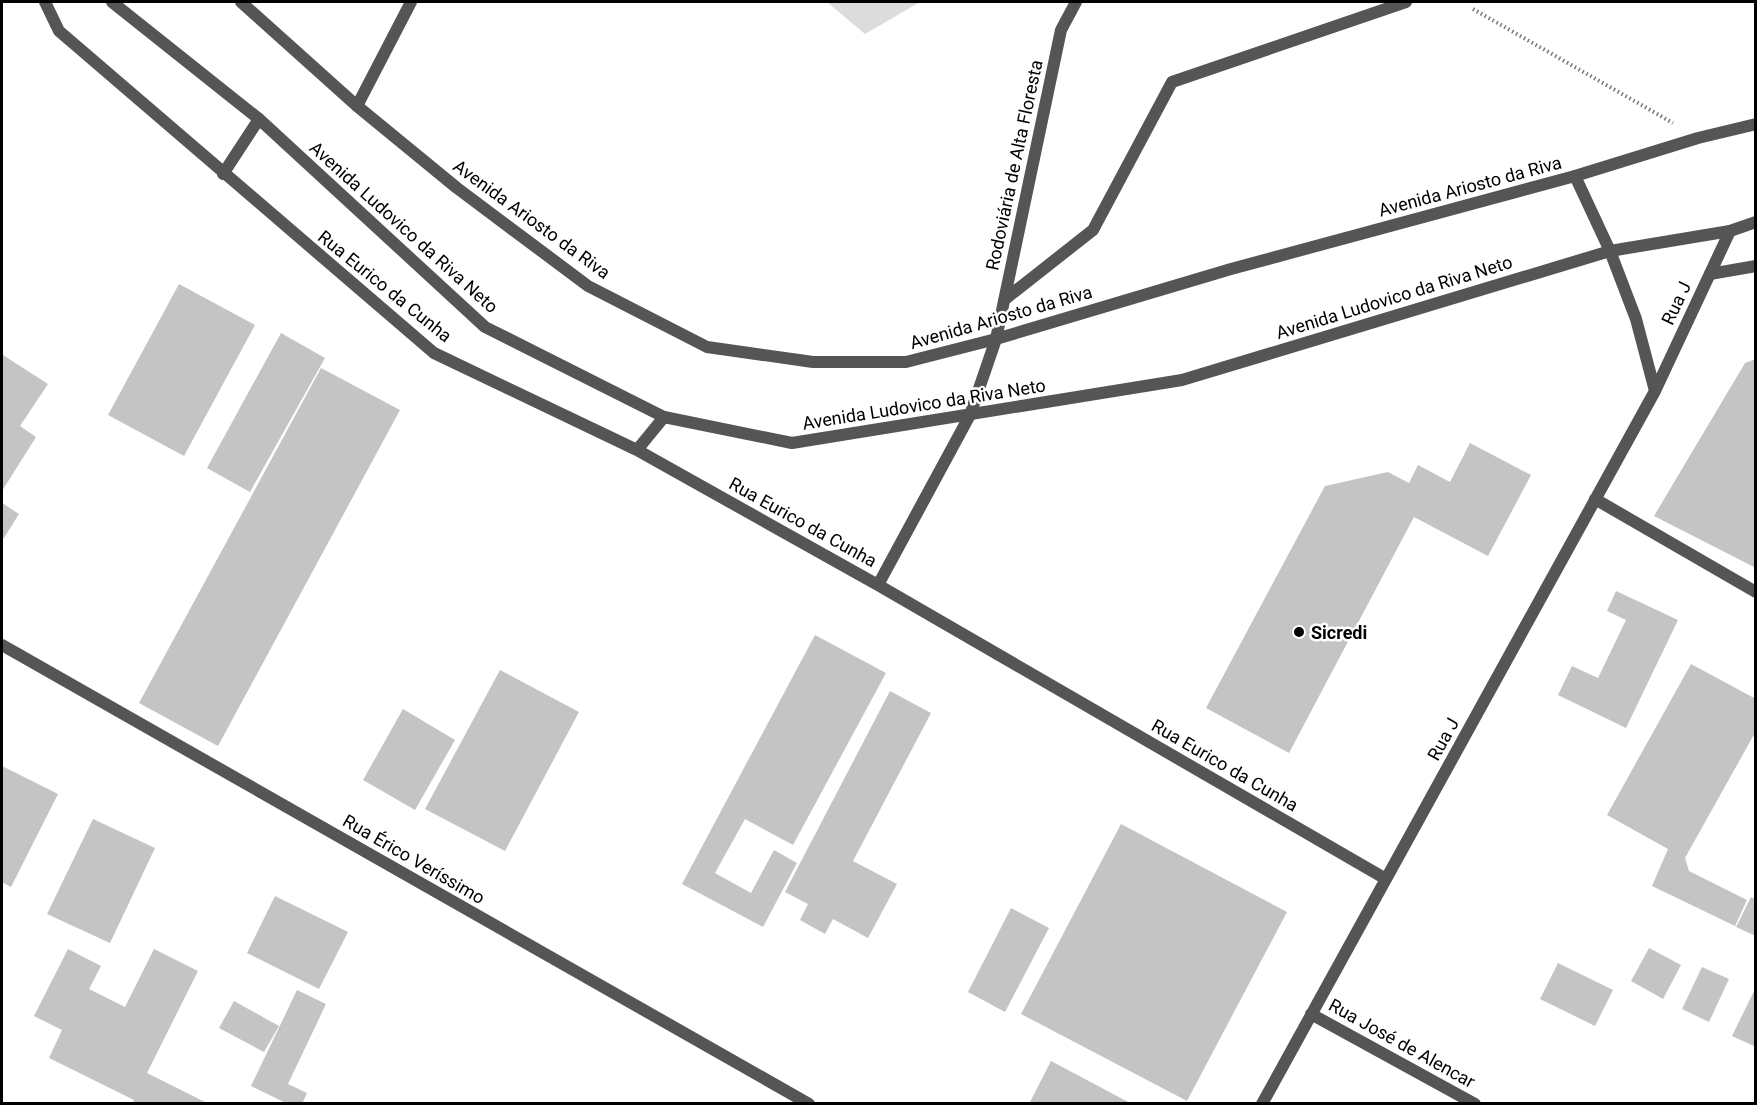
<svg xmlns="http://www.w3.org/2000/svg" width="1757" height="1105" viewBox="0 0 1757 1105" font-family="Roboto,sans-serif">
<rect width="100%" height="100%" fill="#fff"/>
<path fill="#dcdcdc" d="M827,2H920L865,34Z"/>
<path fill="#c4c4c4" d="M179,284L255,325L184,456L108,415Z
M281,333L325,358L250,492L207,468Z
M3,355L48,384L20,426L36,437L2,491Z
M1756,359V568L1654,516L1745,363Z
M321,368L400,410L218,746L139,703Z
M1470,443L1531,475L1488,556L1414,517L1289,753L1206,708L1325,486L1388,472L1409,483L1418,465L1450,482Z
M2,503L19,514L2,541Z
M1616,591L1678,620L1626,728L1558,695L1572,666L1598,678L1626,620L1607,611Z
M815,635L886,673L793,845L745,819L715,873L751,893L774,850L797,863L763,927L682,884Z
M1691,664L1756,699V731L1685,858L1689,871L1747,900L1735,926L1652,886L1668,849L1607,815Z
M500,670L579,712L505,851L425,809Z
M890,691L931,713L853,861L897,884L868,938L833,919L825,934L800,920L808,904L785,892Z
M403,709L455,740L415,810L363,780Z
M2,766L58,794L11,887L2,882Z
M93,819L155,848L110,943L47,914Z
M1121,824L1287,912L1187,1101L1021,1014Z
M275,896L348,932L319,989L247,953Z
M1751,897L1756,900V936L1736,927Z
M1011,908L1049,928L1005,1012L968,992Z
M1649,948L1681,965L1663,999L1631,981Z
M68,949L101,966L89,989L125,1007L154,949L198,971L147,1073L209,1104H132L134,1100L49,1058L62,1030L34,1016Z
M1558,963L1613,990L1595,1026L1540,999Z
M1702,967L1729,979L1709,1022L1682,1009Z
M1756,987V1047L1732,1036Z
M297,990L326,1004L288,1084L307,1093L302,1104H288L251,1086Z
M234,1001L279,1026L264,1052L219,1028Z
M1051,1061L1132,1104H1029Z"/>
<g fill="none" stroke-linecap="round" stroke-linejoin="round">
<path stroke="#777" stroke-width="4" stroke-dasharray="1.5 3" stroke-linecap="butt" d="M1473,9L1673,123"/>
<path stroke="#555" stroke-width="12" d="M1710,274L1756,266
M1004,300L1093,230L1172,82L1406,2
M996,339L1061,30L1076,2"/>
<path stroke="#555" stroke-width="12" d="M45,2L59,31L434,353L637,450L878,585L1386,879
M357,106L411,2
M223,174L259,119
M1575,176L1610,251L1636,319L1655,391
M637,450L664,417
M1595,499L1756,592
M878,585L970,415L996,339
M2,645L809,1104
M1311,1014L1475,1104
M1262,1104L1655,391L1730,231"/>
<path stroke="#555" stroke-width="12" d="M112,2L259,119L485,327L664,417L792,443L1182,380L1610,251L1730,231L1756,222
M241,2L357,106L457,188L588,286L707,347L813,362H906L996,339L1231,269L1575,176L1698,138L1756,124"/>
</g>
<circle fill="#000" stroke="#fff" stroke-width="2" cx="1299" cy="632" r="6"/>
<g text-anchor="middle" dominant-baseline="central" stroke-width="5" stroke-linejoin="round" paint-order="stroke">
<g font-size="18" fill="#000" stroke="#fff">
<text transform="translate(1014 165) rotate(-78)">Rodoviária de Alta Floresta</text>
<text transform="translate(1470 186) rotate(-15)">Avenida Ariosto da Riva</text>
<text transform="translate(532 219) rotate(36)">Avenida Ariosto da Riva</text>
<text transform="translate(404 227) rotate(42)">Avenida Ludovico da Riva Neto</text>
<text transform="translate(385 286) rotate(39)">Rua Eurico da Cunha</text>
<text transform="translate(1394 297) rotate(-17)">Avenida Ludovico da Riva Neto</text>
<text transform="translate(1676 303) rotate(-65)">Rua J</text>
<text transform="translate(1001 317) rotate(-16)">Avenida Ariosto da Riva</text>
<text transform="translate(924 404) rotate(-9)">Avenida Ludovico da Riva Neto</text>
<text transform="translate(803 522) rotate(29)">Rua Eurico da Cunha</text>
<text transform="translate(1443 739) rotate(-61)">Rua J</text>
<text transform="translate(1225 765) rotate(30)">Rua Eurico da Cunha</text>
<text transform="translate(414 859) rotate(30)">Rua Érico Veríssimo</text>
<text transform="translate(1402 1043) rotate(29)">Rua José de Alencar</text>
</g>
<g font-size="18" font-weight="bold" fill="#000" stroke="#fff" text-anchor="start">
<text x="1311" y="632">Sicredi</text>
</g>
</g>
<rect width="1757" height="1105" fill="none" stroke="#000000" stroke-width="6"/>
</svg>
